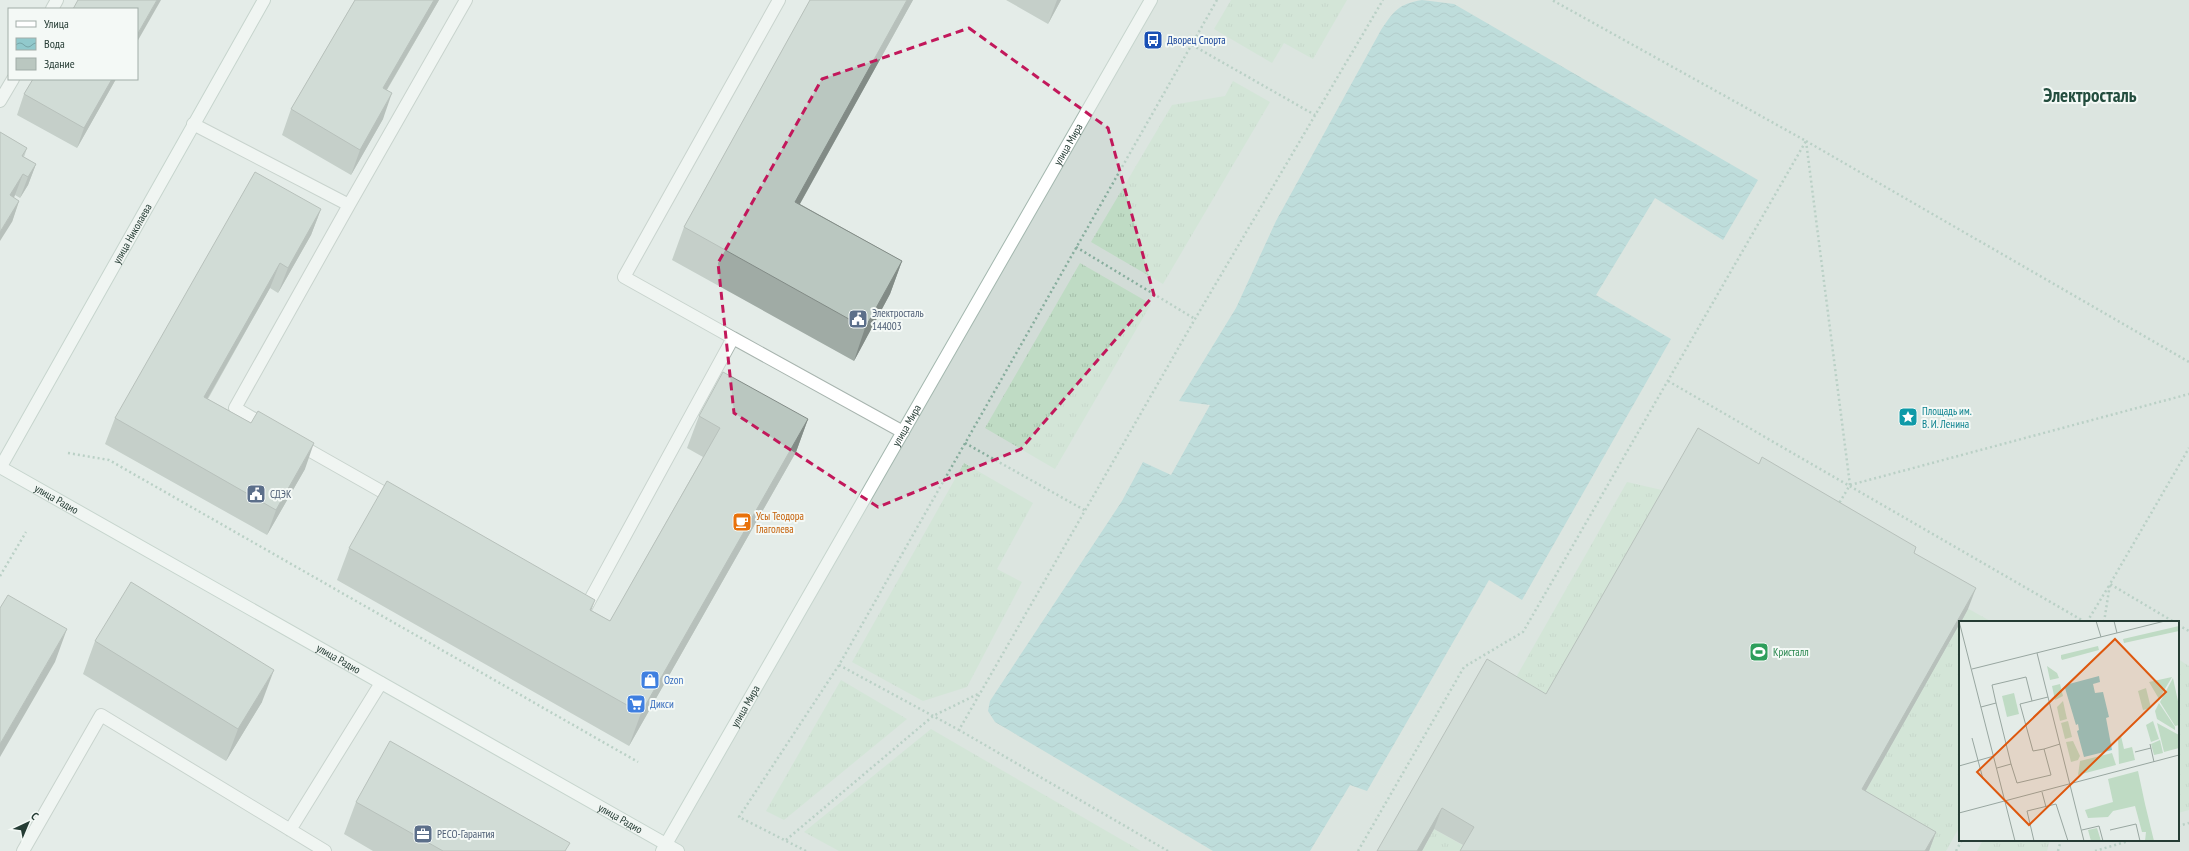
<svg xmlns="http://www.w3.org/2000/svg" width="2189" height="851" viewBox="0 0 2189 851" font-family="'PT Sans Narrow',sans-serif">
<defs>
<pattern id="grass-tufts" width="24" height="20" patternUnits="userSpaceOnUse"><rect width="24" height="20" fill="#bfdbc4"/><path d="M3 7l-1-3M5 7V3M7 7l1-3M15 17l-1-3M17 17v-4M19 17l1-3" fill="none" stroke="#a4bda9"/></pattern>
<pattern id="water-waves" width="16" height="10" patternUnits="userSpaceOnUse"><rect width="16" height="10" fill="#91c9cc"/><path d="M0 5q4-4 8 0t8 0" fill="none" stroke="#76a4a6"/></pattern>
</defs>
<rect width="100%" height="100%" fill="#e4ece8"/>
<path fill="#d2dcd7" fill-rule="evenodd" d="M1151,0H2189V851H662ZM1960,622H2178V840H1960Z"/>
<path fill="url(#grass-tufts)" d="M1231,0H1347L1313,59L1284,43L1272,63L1214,29Z
M1233,81L1270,102L1163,284L1091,242L1172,105L1225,96Z
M1080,263L1151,304L1055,469L985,428Z
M964,463L1033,503L997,569L1022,582L967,687L923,701L852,662Z
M1627,482L1666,491L1538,714L1506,695Z
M1967,608L1992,622H1960V826L1946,851H1927L1855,810Z
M2178,659L2189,666V810L2178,813Z
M841,680L907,719L784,820L766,811Z
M931,729L1141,851H839L804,832Z
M1434,829L1466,847L1464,851H1422Z
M1983,840H2050L2047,851H1977Z"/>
<path fill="url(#water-waves)" d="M1422,0L1454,4L1758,180L1723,240L1655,198L1596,295L1671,339L1522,600L1489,580L1367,791L1350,785L1310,851H1213L995,722L988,711L990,701L1122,501L1143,462L1171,475L1210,405L1179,401L1236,308L1276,221L1381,30C1394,11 1398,4 1422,0Z"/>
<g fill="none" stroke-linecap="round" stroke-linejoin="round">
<defs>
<path id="lane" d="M52,9L57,0
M0,101L13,79
M193,124L349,205L466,0
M733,338L624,277L779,0
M268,427L235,408L349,205
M298,444L395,499
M582,607L585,609L733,338L903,432
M290,830L381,683
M23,851L101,715L325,851"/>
<g id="secondary">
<path id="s1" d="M0,467L678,851"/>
<path id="s2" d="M0,468L264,0"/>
<path id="s3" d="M662,851L1151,0"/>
</g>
</defs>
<use href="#lane" stroke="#a7b4ae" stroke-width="14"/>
<use href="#secondary" stroke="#a3b7ae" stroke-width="14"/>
<path stroke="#87ad9d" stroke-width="2.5" stroke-dasharray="2 3" stroke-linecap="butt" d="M1192,45L1315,115
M1806,141L2189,362
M1806,141L1850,485L1838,505
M1076,247L1195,319
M1668,381L2085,622
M965,443L1086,511
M68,453L109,460L638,762
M1850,485L2189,394
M0,576L26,532
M2087,622L2110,584L2174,622
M2104,622L2110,584L2189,448
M2178,625L2189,631
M839,665L959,730
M2178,826L2189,823
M786,840L933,716L980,693
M806,851L739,817L839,665L1217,0
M1168,851L959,730L1195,319L1383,0
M1358,851L1464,667L1523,632L1806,141L1552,0
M1956,851L1962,840
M2058,851L2061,840
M2095,851L2132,840"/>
<use href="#lane" stroke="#fff" stroke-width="12"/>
<use href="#secondary" stroke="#fff" stroke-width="12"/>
</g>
<path fill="#a0aba5" d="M355,0H439L387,90L383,119L351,175L282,135L291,109Z
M810,0H913L800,204L902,261L890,294L854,361L672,260L684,227Z
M1006,0H1061L1048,24Z
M33,79H116L77,148L17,115L24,94Z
M0,132L27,148L24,157L36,164L28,185L20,198L15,195L14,198L19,201L12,222Z
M321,209L311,235L278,293L270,288L208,399L251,423L305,469L267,535L105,444L115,418Z
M699,416L808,419L796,452L629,746L337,580L349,548L591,610L610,621L703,457L687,448Z
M1759,464L1916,547L1914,553L1968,609L1961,622H1960V623L1865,791L1936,832L1929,851H1460L1463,845L1434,829L1422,851H1377L1546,694Z
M95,641L262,702L226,761L83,674Z
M356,802L567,851H373L344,834Z"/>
<path fill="#828b86" d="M157,0H161L137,42V35Z
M434,0H439L373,113L383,88Z
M907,0H913L783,234L795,202Z
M1057,0H1061L1048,24Z
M112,79H116L77,148L84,128Z
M392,93L383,119L351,175L360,150Z
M36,164L28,185L20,198L28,177Z
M23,174L15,195L2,216L10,195Z
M19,201L12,222L0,241V232Z
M321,209L311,235L278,293L288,268Z
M902,261L890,294L854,361L865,328Z
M280,263L270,288L194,422L204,397Z
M808,419L796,452L629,746L641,713Z
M314,443L305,469L267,535L276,510Z
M1976,588L1968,609L1961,622H1960V623L1855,810L1862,789Z
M595,600L583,633L590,610Z
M67,629L55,662L0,757V744Z
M274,670L262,702L226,761L238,729Z
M1442,808L1434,829L1422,851H1417Z
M1936,832L1929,851H1925Z"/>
<path fill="#bac7c0" stroke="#828b86" d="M78,0H157L137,35V9H73Z
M355,0H434L383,88L392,93L360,150L291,109Z
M810,0H907L795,202L902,261L865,328L684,227Z
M33,79H112L84,128L24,94Z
M0,132L27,148L22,156L36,164L28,177L23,174L10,195L19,201L0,232Z
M255,172L321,209L288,268L280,263L204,397L251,423L258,411L314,443L276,510L115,418Z
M723,372L808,419L641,713L349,548L387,481L595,600L590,610L610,621L720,428L699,416Z
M1698,428L1759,464L1762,457L1796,477L1916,547L1914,553L1976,588L1862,789L1936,832L1925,851H1460L1474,827L1442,808L1417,851H1377L1487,659L1546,694Z
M131,582L274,670L238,729L95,641Z
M8,595L67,629L0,744V608Z
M390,741L570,843L565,851H443L356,802Z"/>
<path d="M0 0H2189V851H0ZM969,28L1108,128L1154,295L1021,449L878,507L734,413L718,263L822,79Z" fill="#e4ece8" fill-opacity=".55" fill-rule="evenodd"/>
<path fill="none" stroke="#c2185b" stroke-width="3" stroke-dasharray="8 5" stroke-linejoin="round" d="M969,28L1108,128L1154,295L1021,449L878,507L734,413L718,263L822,79Z"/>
<defs>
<symbol id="bus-square" viewBox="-11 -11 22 22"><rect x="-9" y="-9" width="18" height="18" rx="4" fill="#1a4fb4" stroke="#f4f9f6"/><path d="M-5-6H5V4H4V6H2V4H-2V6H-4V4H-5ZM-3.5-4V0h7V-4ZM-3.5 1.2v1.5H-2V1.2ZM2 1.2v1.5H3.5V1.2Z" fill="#fff"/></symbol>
<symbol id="civic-square" viewBox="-11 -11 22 22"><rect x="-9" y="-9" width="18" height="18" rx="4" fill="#5c6f8a" stroke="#f4f9f6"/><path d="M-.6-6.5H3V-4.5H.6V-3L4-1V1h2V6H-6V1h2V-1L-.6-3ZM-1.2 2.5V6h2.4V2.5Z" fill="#fff"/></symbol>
<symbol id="sight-square" viewBox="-11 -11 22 22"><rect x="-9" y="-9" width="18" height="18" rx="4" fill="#0f9aa8" stroke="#f4f9f6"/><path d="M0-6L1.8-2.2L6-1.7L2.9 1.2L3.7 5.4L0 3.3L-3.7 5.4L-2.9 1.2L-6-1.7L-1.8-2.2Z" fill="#fff"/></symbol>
<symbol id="cafe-square" viewBox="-11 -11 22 22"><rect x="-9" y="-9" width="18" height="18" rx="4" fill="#e8710a" stroke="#f4f9f6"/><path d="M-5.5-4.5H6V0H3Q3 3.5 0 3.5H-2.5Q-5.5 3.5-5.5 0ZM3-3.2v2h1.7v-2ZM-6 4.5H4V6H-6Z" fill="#fff"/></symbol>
<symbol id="stadium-square" viewBox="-11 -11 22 22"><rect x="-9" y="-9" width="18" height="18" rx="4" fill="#2e9e5b" stroke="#f4f9f6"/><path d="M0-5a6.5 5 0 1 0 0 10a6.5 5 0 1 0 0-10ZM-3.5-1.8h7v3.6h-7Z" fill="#fff"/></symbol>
<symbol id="shop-square" viewBox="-11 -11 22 22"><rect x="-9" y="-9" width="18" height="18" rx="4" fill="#3f7fe0" stroke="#f4f9f6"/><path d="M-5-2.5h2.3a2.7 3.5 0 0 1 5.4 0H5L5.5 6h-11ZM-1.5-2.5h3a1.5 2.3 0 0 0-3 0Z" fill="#fff"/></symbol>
<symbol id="supermarket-square" viewBox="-11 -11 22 22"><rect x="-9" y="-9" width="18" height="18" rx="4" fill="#3f7fe0" stroke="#f4f9f6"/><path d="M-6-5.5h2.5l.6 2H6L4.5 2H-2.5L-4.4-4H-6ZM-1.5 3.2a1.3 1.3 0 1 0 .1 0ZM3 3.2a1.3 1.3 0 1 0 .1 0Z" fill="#fff"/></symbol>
<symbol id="office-square" viewBox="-11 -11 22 22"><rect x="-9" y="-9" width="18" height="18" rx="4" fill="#5c6f8a" stroke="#f4f9f6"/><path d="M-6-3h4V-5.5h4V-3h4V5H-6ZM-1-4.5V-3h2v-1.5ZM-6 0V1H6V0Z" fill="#fff"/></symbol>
</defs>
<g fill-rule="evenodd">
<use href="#bus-square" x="1142" y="29" width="22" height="22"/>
<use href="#civic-square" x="847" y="308" width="22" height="22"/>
<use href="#sight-square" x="1897" y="406" width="22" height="22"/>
<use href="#civic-square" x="245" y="483" width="22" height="22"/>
<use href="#cafe-square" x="731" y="511" width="22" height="22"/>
<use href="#stadium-square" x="1748" y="641" width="22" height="22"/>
<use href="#shop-square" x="639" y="669" width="22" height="22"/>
<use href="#supermarket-square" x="625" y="693" width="22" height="22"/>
<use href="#office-square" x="412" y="823" width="22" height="22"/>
</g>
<g text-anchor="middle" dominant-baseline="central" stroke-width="4" stroke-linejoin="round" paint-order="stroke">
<g font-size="11" fill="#164399" stroke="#f4f9f6" text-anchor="start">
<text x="1167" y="40">Дворец Спорта</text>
</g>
<g font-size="11" fill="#253c34" stroke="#f4f9f6">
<text stroke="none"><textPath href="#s3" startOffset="815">улица Мира</textPath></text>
<text stroke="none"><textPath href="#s2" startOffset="269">улица Николаева</textPath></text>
<text stroke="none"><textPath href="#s3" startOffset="491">улица Мира</textPath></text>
<text stroke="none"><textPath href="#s1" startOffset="65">улица Радио</textPath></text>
<text stroke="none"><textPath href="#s1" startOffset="389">улица Радио</textPath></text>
<text stroke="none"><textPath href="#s3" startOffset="167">улица Мира</textPath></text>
<text stroke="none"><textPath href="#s1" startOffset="713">улица Радио</textPath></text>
</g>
<g font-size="11" fill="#4e5e75" stroke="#f4f9f6" text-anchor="start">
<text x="872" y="313">Электросталь<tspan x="872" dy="13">144003</tspan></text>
<text x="270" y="494">СДЭК</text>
<text x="437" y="834">РЕСО-Гарантия</text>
</g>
<g font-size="11" fill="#0d838f" stroke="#f4f9f6" text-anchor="start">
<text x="1922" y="411">Площадь им.<tspan x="1922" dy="13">В. И. Ленина</tspan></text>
</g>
<g font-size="11" fill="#c56008" stroke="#f4f9f6" text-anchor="start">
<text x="756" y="516">Усы Теодора<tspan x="756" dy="13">Глаголева</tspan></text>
</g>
<g font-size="11" fill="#27864d" stroke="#f4f9f6" text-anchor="start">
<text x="1773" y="652">Кристалл</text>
</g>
<g font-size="11" fill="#366cbe" stroke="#f4f9f6" text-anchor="start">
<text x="664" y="680">Ozon</text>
<text x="650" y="704">Дикси</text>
</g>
<g font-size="19" font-weight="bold" fill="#234d3e" stroke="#f4f9f6">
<text x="2090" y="95">Электросталь</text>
</g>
</g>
<g transform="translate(1959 621)">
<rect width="220" height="220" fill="#e4ece8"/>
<path d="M220,5V10L165,22L164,18ZM139,25L140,29L103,39L102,37V34ZM88,45L98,52L100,57L91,59ZM213,56L200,78L190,61ZM214,57L220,85V104L216,105L201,81ZM101,63L104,75L96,79L93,65ZM187,67L192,87L184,89L179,70ZM104,80L108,98L101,100L98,86ZM200,82L216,106V109L198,98L196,90ZM109,100L113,116L106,118L102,102ZM194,100L200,118L192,121L187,104ZM198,102L220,114V127L205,131ZM162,115L165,128L173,126L176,139L160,143L159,116ZM201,119L204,132L195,134L192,123ZM114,120L121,135L119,139L112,141L107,121ZM153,132L157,144L119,154L121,140ZM138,207L142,220H132L129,209Z" fill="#bfdbc4"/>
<path d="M179,150L186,183L195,220H186L187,211H183L176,185L154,190L149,196L129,197L126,189L154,181L149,158Z" fill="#bfdbc4"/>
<path d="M55,72L60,93L48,96L43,75Z" fill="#bfdbc4"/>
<path d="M140,55L141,61L134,63L136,72L144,71L150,96L147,97L153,129L125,136L118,110L120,109L119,103L117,104L106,67L110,63Z" fill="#91c9cc"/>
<path fill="none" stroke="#98a6a0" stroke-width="1" d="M0,0L56,220M137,0L142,16M155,0L158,12M78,32L125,220M13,48L206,0M73,80L61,83L74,130L85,128M37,82L33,64L67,56L73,80L89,76M22,86L37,82L52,143L38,147M13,117L24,158M191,123L195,141M176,131L192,127M52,143L58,162L92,154L85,128L101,123M0,145L35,135M83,171L87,186M0,192L220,134M123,209L140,205L144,220M151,209L177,203L181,220M75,220L68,190L97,183L109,220"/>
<path fill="#de580e" fill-opacity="0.15" stroke="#de580e" stroke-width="2" d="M156,18L207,71L70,204L18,151Z"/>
<rect width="220" height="220" fill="none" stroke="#253c34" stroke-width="2"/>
</g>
<rect x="8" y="8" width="130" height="72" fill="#f4f9f6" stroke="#a1ada8"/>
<rect x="16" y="21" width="20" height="6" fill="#ffffff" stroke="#a1ada8"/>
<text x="44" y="28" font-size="12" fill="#253c34">Улица</text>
<rect x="16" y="38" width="20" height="12" fill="url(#water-waves)" stroke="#a1ada8"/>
<text x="44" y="48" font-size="12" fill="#253c34">Вода</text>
<rect x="16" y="58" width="20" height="12" fill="#bac7c0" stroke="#a1ada8"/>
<text x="44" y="68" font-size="12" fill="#253c34">Здание</text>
<g transform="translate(28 823) rotate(44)" stroke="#f4f9f6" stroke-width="3" paint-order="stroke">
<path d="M0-3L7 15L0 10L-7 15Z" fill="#253c34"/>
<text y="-6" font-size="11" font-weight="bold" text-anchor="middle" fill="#253c34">С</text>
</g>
</svg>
